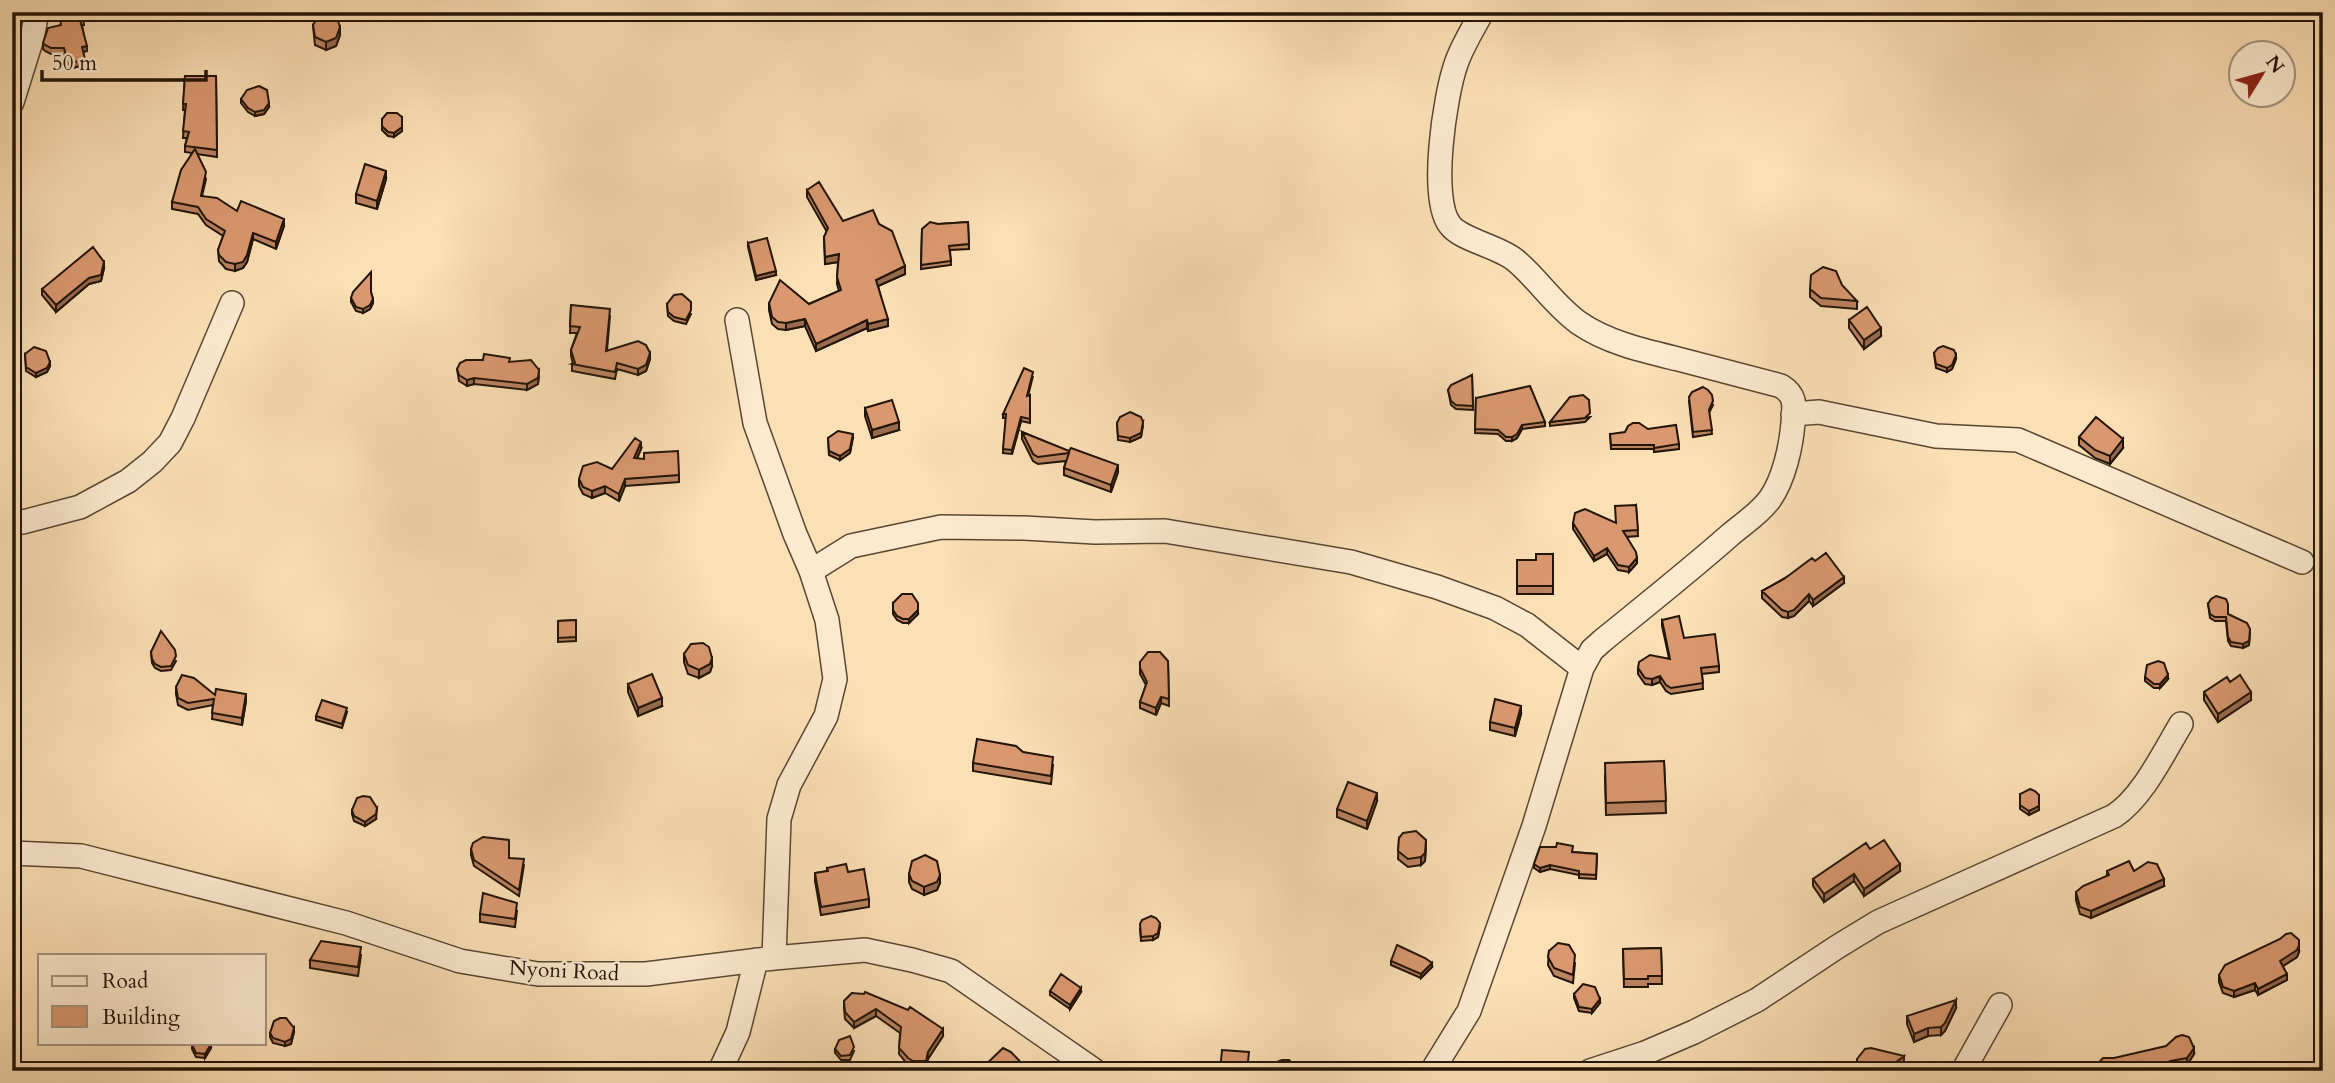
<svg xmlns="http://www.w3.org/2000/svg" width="2335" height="1083" viewBox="0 0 2335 1083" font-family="Cardo,serif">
<rect width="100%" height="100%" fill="#fbdfb5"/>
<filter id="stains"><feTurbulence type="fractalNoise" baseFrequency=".00286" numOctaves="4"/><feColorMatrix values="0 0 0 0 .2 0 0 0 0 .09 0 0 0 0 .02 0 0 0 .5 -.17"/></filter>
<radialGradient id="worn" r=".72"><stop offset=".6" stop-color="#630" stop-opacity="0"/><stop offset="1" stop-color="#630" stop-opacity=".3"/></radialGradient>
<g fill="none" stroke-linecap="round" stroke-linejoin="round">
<defs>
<path id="minor" d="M12,102L32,38L37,12
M737,320L755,423L795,534L811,571L827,620L835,679L826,716L789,785L779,819L774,958
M1793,414L1819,412L1936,436L2018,440L2302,562
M12,521L23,522L80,507L128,481L152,462L170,443L183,418L232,303
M811,571L851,546L941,527L1024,528L1095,532L1165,531L1351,562L1437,587L1495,608L1527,625L1582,668
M12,853L81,856L346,923L460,961L538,974H646L774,958L865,950L912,960L951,971L1095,1071
M720,1071L738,1032L756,960
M1432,1071L1469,1011L1534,826L1582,668L1592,650L1602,641C1645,606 1688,572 1730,535C1744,523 1759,514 1770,499C1784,479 1791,447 1793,423C1794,406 1797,396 1781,386C1747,377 1713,368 1678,359C1645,351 1608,343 1579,323C1554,305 1538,279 1515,260C1498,246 1461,240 1450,225C1429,199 1445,95 1456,64C1462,46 1473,29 1482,12
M1590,1071L1645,1053L1694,1032L1757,1000L1837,947L1878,922L2114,816C2142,798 2163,754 2181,724
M1963,1071L2000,1005"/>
</defs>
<use href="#minor" stroke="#584732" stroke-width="26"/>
<use href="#minor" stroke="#fceacf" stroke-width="23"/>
</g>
<path fill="#bb8360" stroke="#221407" stroke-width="2" d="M60,12H83L84,25H82L87,51L83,52L85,65L68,69L64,54H51L45,51L43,49V43L61,25Z
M313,25L340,35L336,46L326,50L315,45Z
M185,76H216L217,157L197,154L206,179L202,196L237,211L284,226L276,249L253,239L247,262L243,268L235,271L226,269L219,261L218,250L223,236L206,225L198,214L172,209V202L192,153L185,152V146L187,138H183L185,110H183Z
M241,99L269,107L264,114L255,116L248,112L241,103Z
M402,117V131L394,137L388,136L382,130V119Z
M386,179L377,209L356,203V194Z
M807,190L843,221L879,224L905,274L878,286L888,326L868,331L867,328L816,351L805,326L786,330L778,329L772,324L769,310V303L809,304L839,291L837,284L838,262L825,264L824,237L827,232L807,197Z
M968,222L969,249L950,250L951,265L921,269L922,229L938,224Z
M748,243L776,275L756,280L748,247Z
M104,268L101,281L89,284L56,312L42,295V289Z
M1810,289L1857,301V309L1821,306L1810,297Z
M371,292L373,303L370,309L363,313L356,311L351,302V298Z
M667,304L691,314L686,324L674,321L668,316Z
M571,305L610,316L607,351L650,359L646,371L638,375L617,369L615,379L572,371V364H573L571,356V350L577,333H570Z
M1849,320L1881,336L1864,349L1849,328Z
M1934,353L1956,359L1952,369L1947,372L1936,368Z
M25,354L50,366L47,372L36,377L26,371Z
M510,362L539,376L538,384L527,390L474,384L467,386L459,381L457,369Z
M1472,375L1473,410L1456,409L1451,405L1448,390Z
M1033,376L1028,396L1030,395V423L1021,421L1012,454L1003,453L1006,418H1003V414Z
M1476,398L1545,422V426L1522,429L1517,438L1512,441H1506L1498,434L1475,433Z
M1689,401L1713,405L1709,413L1712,434L1693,437Z
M865,408L899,430L872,438L865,416Z
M1590,417L1585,422L1550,426V422Z
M1117,423L1143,426L1141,437L1130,442L1118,440Z
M1022,432L1118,472L1111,492L1064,475V468L1066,461L1038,464L1033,461L1022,439Z
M1610,434L1679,444V449L1654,452V449H1611Z
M2079,437L2123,448L2110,464L2095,458L2079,445Z
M828,438H853L850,453L840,460L829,455Z
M641,449L637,458L679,475V482L625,486L619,501L605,493L592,498L583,494L579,486V479L612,469Z
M1636,505L1638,536L1626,537L1637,563L1629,572L1618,570L1607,554L1594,561L1573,529V523H1615Z
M1553,554V594H1517V560H1536Z
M1815,561L1844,583L1813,606L1809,601L1794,616L1788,618L1782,617L1762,598V591Z
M893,603L918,614L909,623H903L897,620L893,614Z
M2208,604L2228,614L2250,633L2249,645L2243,648L2231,646L2228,641L2226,621H2215L2210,618Z
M576,620V641L558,642V621Z
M1662,620L1719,666V672L1702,674L1703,689L1671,694L1666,691L1660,682L1652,685L1645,684L1638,674V668L1669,658L1662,626Z
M151,652L176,661L171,670L161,671L155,668L152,663Z
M684,654L712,666L710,672L699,678L688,674L684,662Z
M1168,661L1169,706L1161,703L1156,715L1140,708V702L1146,685L1140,674V662Z
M2145,677L2168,679L2160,688H2154L2145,681Z
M2230,682L2251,700L2218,722L2204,700V692Z
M628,684L662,706L638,716L628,692Z
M176,687L246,701L242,725L212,719L213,705L188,710L178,705L176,694Z
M347,712L342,728L316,720V716Z
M1521,714L1515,736L1490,730V722Z
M1023,752L1053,765L1051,784L973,771V763Z
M1664,761L1666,813L1606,815L1605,775Z
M2020,794L2039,795V810L2029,815L2020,809Z
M1377,801L1367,829L1337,817V809Z
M352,810L376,819L365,826L354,821L352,814Z
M1399,838L1426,848L1425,861L1421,865L1408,867L1398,859Z
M471,849L509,858L524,865L519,896L474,866L471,855Z
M1870,849L1900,871L1864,896L1854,881L1824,902L1813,886V879Z
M1573,852L1597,854L1596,879L1579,878V875L1550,869L1540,872L1534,868V864Z
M827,868L848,872L869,899V907L821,915L815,881V873L827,871Z
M2107,871H2134L2164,886L2091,918L2080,914L2076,900V892L2107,876Z
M909,874L940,883L937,890L924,895L912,889L909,882Z
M517,911L515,927L480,922V914Z
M1160,927L1158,937L1153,940L1141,941L1140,929Z
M1661,948L1662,984H1648V987H1624L1623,949Z
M1549,951L1575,963L1573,983L1554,976L1548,965Z
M2299,952L2297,957L2283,966L2287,980L2258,995L2255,990L2234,997L2223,993L2219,982V975Z
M361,955L358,976L310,968V960Z
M1391,961L1432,967L1421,978L1391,965Z
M1050,991L1081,992L1070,1009L1050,995Z
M852,993L943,1036L928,1059L926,1067H913L908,1065L899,1054L900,1033L876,1016L854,1028L845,1019L844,1008V1001Z
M1574,994L1600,1003L1592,1013L1579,1011L1574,998Z
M1956,1008L1945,1031L1941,1035L1928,1036L1914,1042L1907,1024V1016Z
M294,1032L291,1044L285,1046L273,1043L270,1037V1033Z
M192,1045L211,1048L205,1058L196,1057L192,1049Z
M835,1049L854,1051L850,1060H841L835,1053Z
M2194,1054L2187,1065L2171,1067L2172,1071H2095Z"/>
<path fill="#986a4e" stroke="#221407" stroke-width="2" d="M340,27V35L336,46L326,50V42Z
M87,46V51L82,52V47Z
M85,59V65L68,69V64Z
M269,103V107L264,114L255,116V112Z
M402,127V131L394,137V133Z
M386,171V179L377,209V201Z
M284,219V226L276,249V242Z
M253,233V239L247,262L243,268L235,271V264Z
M839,254V262L825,264V257Z
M104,262V268L101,281L89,284L56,312V305Z
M905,266V274L876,287V280Z
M776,271V275L756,280V276Z
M373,299V303L370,309L363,313V309Z
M805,319V326L786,330V323Z
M888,319V326L868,331V324Z
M867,320V328L816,351V344Z
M1881,328V336L1864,349V340Z
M650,353V359L646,371L638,375V369Z
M1956,355V359L1952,369L1947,372V368Z
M50,362V366L47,372L36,377V373Z
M539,370L538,384L527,390V384Z
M474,378V384L467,386V380Z
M1021,417V421L1012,454V450Z
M899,422V430L872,438V430Z
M1143,422L1141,437L1130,442V438Z
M1522,425V429L1517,438L1512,441V437Z
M853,434L850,453L840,460V456Z
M2123,439V448L2110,464V456Z
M641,442V449L634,465V458Z
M1118,465V472L1111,492V485Z
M625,479V486L619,501V494Z
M605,486V493L592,498V491Z
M1607,548V554L1594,561V556Z
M1637,558V563L1629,572V567Z
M1844,577V583L1813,606V600Z
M1809,594V601L1794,616L1788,618V612Z
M918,610V614L909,623V619Z
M2250,629L2249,645L2243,648V644Z
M712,658V666L710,672L699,678V670Z
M2168,675V679L2160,688V684Z
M1660,676V682L1652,685V679Z
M2251,692V700L2218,722V714Z
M246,694V701L242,725V718Z
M1161,697V703L1156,715V708Z
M662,698V706L638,716V708Z
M1521,706V714L1515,736V728Z
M1377,793V801L1367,829V821Z
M2039,806V810L2029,815V811Z
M377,808L376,819L365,826V822Z
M1426,840L1425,861L1421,865V857Z
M1900,864V871L1864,896V889Z
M1550,865V869L1540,872V868Z
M1854,874V881L1824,902V894Z
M940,875V883L937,890L924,895V887Z
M2164,879V886L2091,918V911Z
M1160,923L1158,937L1153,940V936Z
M2299,945V952L2297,957L2280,968V961Z
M1432,963V967L1421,978V974Z
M2287,974V980L2258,995V989Z
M2255,983V990L2234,997V991Z
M1081,988V992L1070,1009V1005Z
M1600,999V1003L1592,1013V1009Z
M1956,1000V1008L1945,1031L1941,1035V1027Z
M876,1009V1016L854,1028V1022Z
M294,1028V1032L291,1044L285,1046V1042Z
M1928,1028V1036L1914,1042V1034Z
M943,1029V1036L928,1059L926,1067L928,1052Z
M211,1044V1048L205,1058V1054Z
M2194,1048V1054L2187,1065V1058Z
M1904,1056V1064L1895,1071H1884Z"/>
<path fill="#d99870" stroke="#221407" stroke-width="2" d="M60,12H83L84,19L80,20L87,46L82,47L85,59L68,64L64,48H51L45,45L43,43L48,28L61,25Z
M321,12H327L338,21L340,27L336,38L326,42L315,37L313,25Z
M185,76H216L217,150L185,146L189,132L183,131L186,104H183Z
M259,86L267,90L269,103L264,110L255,112L248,108L241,99L247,90Z
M387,113H397L402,117V127L394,133L388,132L382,126V119Z
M195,149L206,172L201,196L217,198L237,211L241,201L284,219L276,242L253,233L247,255L243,262L235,264L226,262L219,255L218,250L225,231L206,219L198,207L172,202L181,170Z
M365,164L386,171L377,201L356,194Z
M819,182L843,221L873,210L879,224L892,231L905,266L876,280L888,319L868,324L867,320L816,344L805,319L786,323L778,322L772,317L769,303L780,280L809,304L841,290L837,277L839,254L825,257L824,237L828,228L807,190Z
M930,222L938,224L968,222L969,244L949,246L951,261L921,265L922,229Z
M767,238L776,271L756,276L748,243Z
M93,247L104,262L101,275L89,278L56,305L42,289Z
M1823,267L1836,271L1842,285L1857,301L1821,298L1810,289L1811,275Z
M371,272V292L373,299L370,305L363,309L356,307L351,298L353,292Z
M682,294L691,302V310L686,320L674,317L668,312L667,304L674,295Z
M571,305L610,309L606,351L638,341L646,345L650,353L646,365L638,369L617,363L615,372L572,364L575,363L571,350L580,327L570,326Z
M1867,307L1881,328L1864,340L1849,320Z
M1943,346L1954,350L1956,355L1952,365L1947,368L1936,364L1934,353L1938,348Z
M34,347L46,351L50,362L47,368L36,373L26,367L25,354Z
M484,354L510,358L509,362L531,360L539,370L538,378L527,384L474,378L467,380L459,375L457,369L460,363L466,360H483Z
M1024,368L1033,372L1027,396L1030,395V419L1021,417L1012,450L1003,449L1006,414H1003Z
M1472,375L1473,406L1456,405L1451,401L1448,390L1451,385Z
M1530,386L1545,422L1522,425L1517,434L1512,437H1506L1498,430L1475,429L1476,398Z
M1703,387L1708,390L1712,395L1713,401L1709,410L1712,430L1693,432L1689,397L1692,392Z
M1583,395L1589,400L1590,413L1585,418L1550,422L1570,397Z
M892,400L899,422L872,430L865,408Z
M1130,412L1141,417L1143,422L1141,433L1130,438L1118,436L1117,423L1120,417Z
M2096,417L2123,439L2110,456L2095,450L2079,437Z
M1633,423H1639L1648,429L1676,425L1679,444L1654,448V445H1611L1610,434L1625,432L1628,426Z
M838,431L853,434L850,449L840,456L829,451L828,438Z
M1022,432L1069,451L1071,448L1118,465L1111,485L1064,468L1069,453L1038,457L1033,454Z
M635,438L641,442L634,458L644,459V453L678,451L679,475L625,479L619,494L605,486L592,491L583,487L579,479L583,466L597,462L612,469Z
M1636,505L1638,530L1623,531L1636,552L1637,558L1629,567L1618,565L1607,548L1594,556L1573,523L1575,513L1585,509L1616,523L1615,506Z
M1826,553L1844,577L1813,600L1809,594L1794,610L1788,612L1782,610L1762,591L1784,579L1812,558L1815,561Z
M1536,554H1553V586H1517V560H1536Z
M902,594H912L918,603V610L909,619H903L897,616L893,610V603Z
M2216,596L2226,599L2228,604V614L2247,623L2250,629L2249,641L2243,644L2231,642L2228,637L2226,617H2215L2210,614L2208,604L2211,599Z
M1679,616L1684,638L1715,634L1719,666L1701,668L1703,683L1671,688L1666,685L1660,676L1652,679L1645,678L1638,668L1639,662L1650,655L1670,659L1662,620Z
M576,620V637L558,638V621Z
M161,631L175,650L176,656L171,666L161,667L155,664L152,659L151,652Z
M703,643L709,647L712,658L710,664L699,670L688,665L684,654L691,644Z
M1148,652H1160L1168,661L1169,699L1161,697L1156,708L1140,702L1147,682L1140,668V662Z
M2158,661L2164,663L2168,675L2160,684H2154L2145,677L2147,665Z
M652,674L662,698L638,708L628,684Z
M182,675L194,678L215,695L216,689L246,694L242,718L212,713L214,699L188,703L178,698L176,687Z
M2240,675L2251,692L2218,714L2204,692L2227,677L2230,682Z
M1495,699L1521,706L1515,728L1490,722Z
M322,700L347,708L342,724L316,716Z
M977,739L1016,746L1023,752L1053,757L1051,776L973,763Z
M1664,761L1666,801L1606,803L1605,763Z
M1348,782L1377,793L1367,821L1337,809Z
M2030,789L2035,791L2039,795V806L2029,811L2020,805V794Z
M363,796L370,797L377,808L376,814L365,822L354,816L352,810L357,798Z
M1416,831L1426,840L1425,853L1421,857L1408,859L1398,851L1399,838L1403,833Z
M483,837L509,840V858L524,859L519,890L474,860L471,849L473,843Z
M1884,840L1900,864L1864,889L1854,874L1824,894L1813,879L1866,843L1870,849Z
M1557,843L1573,846L1572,852L1597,854L1596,875L1579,874V871L1550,865L1540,868L1534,864L1540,847H1556Z
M925,855L937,861L940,875L937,882L924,887L912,881L909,874L912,861Z
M2129,861L2134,871L2148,862L2157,864L2164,879L2091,911L2080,907L2076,892L2083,886L2109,875L2107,871Z
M846,864L848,872L864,869L869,899L821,907L815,873L828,871L827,868Z
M483,893L517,903L515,919L480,914Z
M1151,916L1156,918L1160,923L1158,933L1153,936L1141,937L1140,924L1142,920Z
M2291,933L2299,940V945L2297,950L2280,961L2287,974L2258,989L2255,983L2234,991L2223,987L2219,975L2225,965L2280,939L2286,934Z
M321,941L361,947L358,967L310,960Z
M1558,943L1569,945L1575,955L1573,975L1554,968L1548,957L1549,951Z
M1397,945L1425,958L1432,963L1421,974L1391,961Z
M1661,948L1662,976H1648V979H1624L1623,949Z
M1061,974L1081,988L1070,1005L1050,991Z
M1583,984L1595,987L1600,999L1592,1009L1579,1007L1574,994Z
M865,992L908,1010L910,1007L943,1029L928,1052L926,1061H913L908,1058L899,1048L901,1027L876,1009L854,1022L845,1012L844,1001L852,993L864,994Z
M1956,1000L1945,1023L1941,1027L1928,1028L1914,1034L1907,1016Z
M280,1018H286L294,1028L291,1039L285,1042L273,1038L270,1033L274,1021Z
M2182,1035L2189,1037L2194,1048L2187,1058L2170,1061L2172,1071H2130L2129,1067L2124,1071H2095V1067L2103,1058H2114L2166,1046L2176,1037Z
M850,1036L854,1047L850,1055L841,1056L835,1049L839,1040Z
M192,1043H211V1044L205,1054L196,1053L192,1045Z
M1003,1048L1011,1052L1029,1071H979Z
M1871,1048L1904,1056L1884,1071H1860L1857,1066V1059L1865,1049Z
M1222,1050L1249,1052L1247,1071H1220Z
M1282,1060H1289L1300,1071H1265L1269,1065Z"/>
<g text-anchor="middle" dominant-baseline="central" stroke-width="5" stroke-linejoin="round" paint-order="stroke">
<g font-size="21" fill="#221407" stroke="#fceacf">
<text transform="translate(564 971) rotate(3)">Nyoni Road</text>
</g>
</g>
<rect width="2335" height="1083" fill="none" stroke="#fbdfb5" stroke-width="42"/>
<rect x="14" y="14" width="2307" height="1055" fill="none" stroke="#221407" stroke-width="3.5"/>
<rect x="21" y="21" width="2293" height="1041" fill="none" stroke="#221407" stroke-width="2"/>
<rect x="38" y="954" width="228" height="91" fill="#fceacf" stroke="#a5947f" stroke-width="2"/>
<rect x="52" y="976" width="35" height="10" fill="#fceacf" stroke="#a5947f" stroke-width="2"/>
<text x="102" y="988" font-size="21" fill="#221407">Road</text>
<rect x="52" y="1006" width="35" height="21" fill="#d99870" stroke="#a5947f" stroke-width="2"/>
<text x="102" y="1024" font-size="21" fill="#221407">Building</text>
<g transform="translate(2262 74) rotate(53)"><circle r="33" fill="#fceacf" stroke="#a5947f" stroke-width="2"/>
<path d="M0-5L12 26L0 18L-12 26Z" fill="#8f2418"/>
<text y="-10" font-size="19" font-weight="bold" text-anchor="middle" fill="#221407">N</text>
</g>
<path d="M42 70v10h164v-10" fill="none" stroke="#221407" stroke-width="3.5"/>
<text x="52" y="70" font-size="21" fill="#221407" stroke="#fceacf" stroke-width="5" paint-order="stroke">50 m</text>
<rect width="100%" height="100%" filter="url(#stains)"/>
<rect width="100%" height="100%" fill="url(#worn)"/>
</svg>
